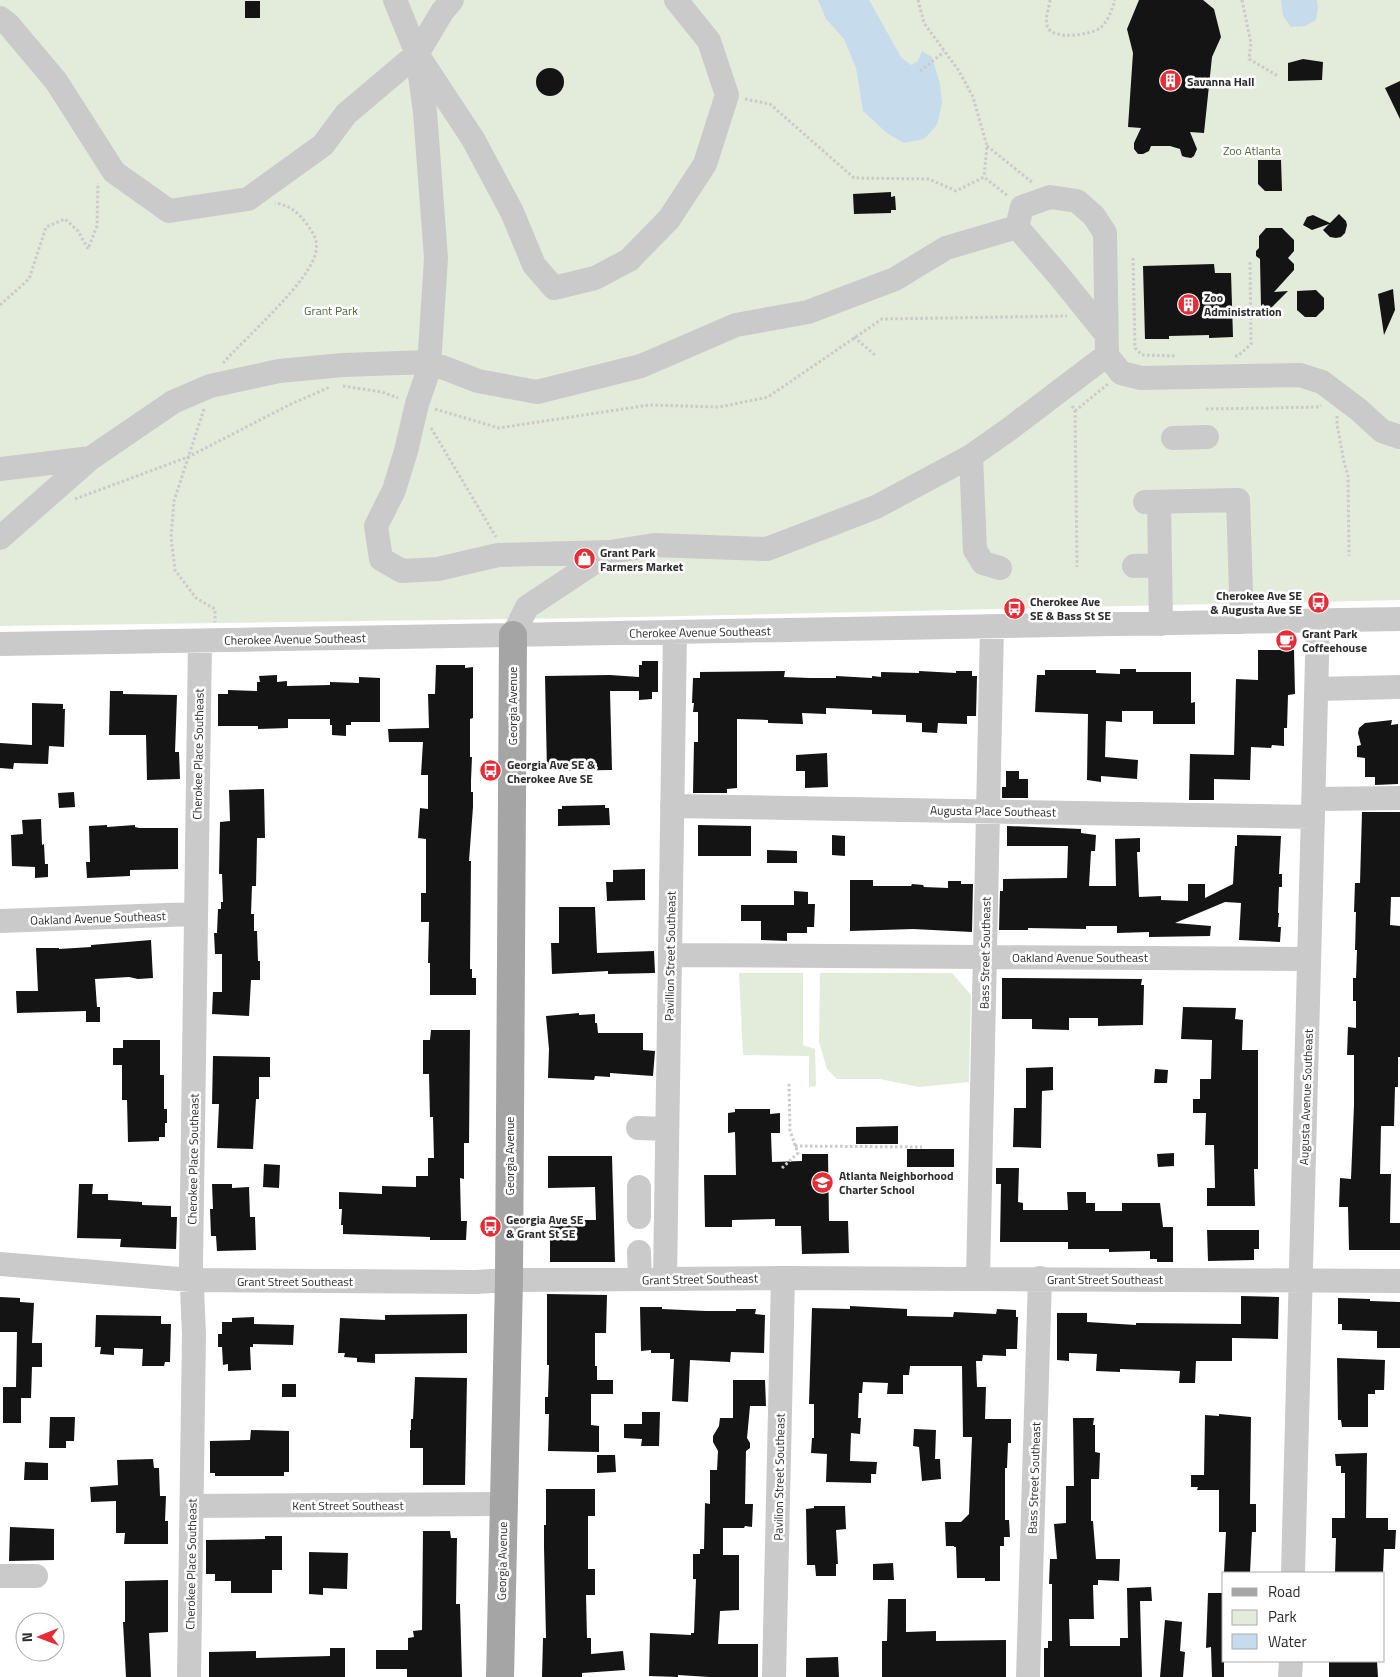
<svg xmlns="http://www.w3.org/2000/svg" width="1400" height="1677" viewBox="0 0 1400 1677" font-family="'Titillium Web',sans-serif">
<rect width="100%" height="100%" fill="#fff"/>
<path fill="#e3ebdb" d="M0,0H1400V600L590,618L0,626Z
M739,973H803V1045L815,1049L816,1086L809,1087V1056L743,1055Z
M820,973H952L971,995L969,1082L919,1087L880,1079H837L827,1069L819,1042Z"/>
<path fill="#c6dcec" d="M818,0H869L901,57L911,65L918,61L922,51L932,57L940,84L942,103L937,125L924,139L904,143L888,134L863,111L856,68L844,39L826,19Z
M1281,0H1317L1318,8L1316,20L1305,26L1291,27L1283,16Z"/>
<path fill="#141414" d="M1139,0H1203L1214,9L1221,37L1212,57L1204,133L1190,132L1197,149L1194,156L1191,158L1185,157L1182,156L1180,149L1170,146H1151L1149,151L1143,154H1138L1134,149V143L1141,128L1128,127L1133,53L1127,29Z
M245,1H260V18H245Z
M1303,59L1323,62L1322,80L1288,81V63Z
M536 82a14 14 0 1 1 28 0a14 14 0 1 1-28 0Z
M1400,81V119L1385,88Z
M1258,160H1281L1282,191H1265L1258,184Z
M891,192V197L895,196L896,210H891V213L854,214L853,194Z
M1339,214L1346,221L1347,225L1345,233L1341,237L1336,238L1330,237L1323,230L1329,224L1312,230L1303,225L1307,217L1313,215L1330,223Z
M1266,228H1282L1294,240V251L1288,258L1294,264V270L1274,292L1288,291L1269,310L1263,304L1261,306L1260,259L1256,256V251L1259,248V236Z
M1214,264L1215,273H1231L1233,337L1209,338V335L1169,336V339H1145L1143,266Z
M1393,289L1395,310L1384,335L1378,294Z
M1316,290L1324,298V309L1316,317H1305L1297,310V291Z
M1258,650H1294L1295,694L1288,695L1287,728H1284V746L1272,745L1271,748L1251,747L1250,780L1214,779V800H1189L1190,754L1234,755L1236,679L1258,680Z
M642,661H658V692H652V699L639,700V691H610L612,770L547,771L545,676L610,675L639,677V665H642Z
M436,665H465V668L473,667V718L470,719V757H472L471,780V792H473V807L469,861H471L470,969H472V978H476V995H430V963H428L429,922H421V893H426V839L418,838L420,808L428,809V775H421L423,742H389L388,729L429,728L428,694H435Z
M1120,669H1136V672H1191V703L1195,702V724H1153V711H1122V722L1106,721L1105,757L1138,760L1137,779L1101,776V782L1087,780L1088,714L1035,712L1037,675H1045V670H1096V673L1120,674Z
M785,671L784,677L810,678H836V676L872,678V676L881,677V672L919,673V671L956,673V671H972V676H977L976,716H967V724L938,723L937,733L922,732V723L906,722V715L872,714V710L826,708V714L802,713L803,724L768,723V720L737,719V788L727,789V793H693L694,742H698V712H693L694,703H692L693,678H700V672Z
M277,675V682L287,681V686L330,685V682L359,683V677L380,678V722H351V725H346V736L332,735V725H330V719H288V728L258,729V726H218V694H228V690L257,691V682H260L259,676Z
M110,691H123V694L177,695L175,752H179L180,779L147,780L146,735H109Z
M32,703L63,704V709H65L64,747L49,746L48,764L14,763L13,769L0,768V743L32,745Z
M1392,720L1391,725L1398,724V784L1375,785V777H1365V758L1357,757V746L1361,745L1358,733L1359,728L1365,723Z
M827,753L828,787L805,788V771H796V755Z
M1006,771H1019V779H1028V798H1002V787H1006Z
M264,789L265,838H257L256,886H252L251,914H254V931H257L258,961H260V980H251L249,1016L212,1014L213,992H222V954H215L214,933H217L218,909H221V902H223L222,874H219L220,822L230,821L229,790Z
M74,792L75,807L59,808L58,793Z
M605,805V808H609L610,825L558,826V809H562V806Z
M1362,812H1400V897H1391L1390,925L1400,926V1057H1398V1087H1395L1394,1126H1381L1380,1174H1391L1390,1223H1400V1250H1349L1348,1207H1339L1340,1178L1351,1179L1354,1105V1055H1347L1348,1027L1356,1028V1001H1353V978H1356L1357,950H1355L1356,912H1354L1355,883H1360Z
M41,819L42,845L44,844L45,864H48V877L35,878V867L12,866L11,835L23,834L22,820Z
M107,825V827L135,825V827L139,828H178V869L130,870V876L87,878L86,862H90L89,826Z
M698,825L751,826V856H698Z
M1007,826L1081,829V833L1096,835L1095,851H1091L1089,886H1116L1115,839L1140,838V852H1137L1139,897L1161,896V900L1188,901V884H1205V898L1233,884L1235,846H1237V835L1281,836L1279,874H1282V887H1279L1278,913H1279L1278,927H1281L1280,942L1239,940L1241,903L1225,902L1175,923L1211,926L1210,936L1149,937V932L1117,933V926H1086V929L1028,928V930H999L1000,891H1003V879L1067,878L1068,846H1007Z
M832,835L845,836V856L832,855Z
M767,850L797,851V863H767Z
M645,869V900L607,901L606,882H613V870Z
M850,880H873V886H911L912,884L923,885L924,887L948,888V881H961V884H973L972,932L913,929L850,931Z
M794,891L808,892V904H815L814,927H807V933H787V941L761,940V921H741V905H794Z
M559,907H595L597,953L654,951L655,973L608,974V971L552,974L551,943H559Z
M151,940L153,978L138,979L129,977L95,979L97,1007H100V1022H86V1011L17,1013L16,991H38L36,948H59V949L91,947V945Z
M1002,978L1142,979L1141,985H1144L1143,1025L1098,1026V1018H1069V1030L1032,1029V1019H1002Z
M1183,1007L1236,1008L1235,1019L1243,1020L1242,1050H1258V1169H1254L1255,1206H1207V1188H1215L1214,1145H1205L1206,1113H1193V1099H1200V1079H1211L1212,1040L1181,1039Z
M579,1013V1015L595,1014V1023H597L598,1033H643V1050L655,1051L653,1076L610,1073V1077L595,1076L594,1080L548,1078L549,1049L546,1016Z
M431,1030H470L469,1143H464V1179L460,1178L461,1221H467L466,1240H430V1237L343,1234V1225H341L342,1209H339V1192L382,1194V1186L416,1187V1176H428V1158H434L433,1117H430L429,1074H423V1040H430Z
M123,1040H160V1075H164V1109H167V1123H165V1137H159V1141L128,1142L127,1100H122V1065H113V1048H123Z
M213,1056L270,1057V1077H259V1099H256L253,1149L217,1148L219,1104H212Z
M1053,1067V1090L1042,1091L1041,1148L1013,1147L1014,1108H1026V1068Z
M1155,1069L1168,1070L1167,1083H1154Z
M735,1109H770V1114L780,1113V1133H771L772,1162L802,1161V1154H828L829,1221H848L849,1253L802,1254L801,1226H775V1219L732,1220V1227H705L704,1175H736L735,1132L728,1133V1113L735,1112Z
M898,1126V1144H856V1127Z
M907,1149H954V1167H907Z
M1174,1153V1166L1158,1167L1157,1154Z
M548,1156H612L615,1262H550V1220H596L595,1187L548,1188Z
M264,1164L280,1165L279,1188L263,1187Z
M996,1168H1019L1018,1202L1023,1203V1210H1068L1067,1192H1086V1203H1095V1211H1122V1203H1160L1163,1227H1173V1262H1157V1259H1150V1251L1109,1252V1249H1068V1242H1000L1001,1184H996Z
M79,1184H93L92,1194H108V1200L142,1202V1205L171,1206V1217H177L176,1249L120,1247L121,1239L77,1238Z
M212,1184H232V1188L249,1187L250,1217H255L256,1250L217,1251L216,1236H211L210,1209H213Z
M1207,1230H1259V1249H1254V1260L1208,1261Z
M547,1294L607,1295L606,1333H595V1366H597V1380H613V1394H591V1425L599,1426V1452L548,1451L549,1414H545V1397H548L549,1365H547Z
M1241,1296L1279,1297L1278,1339L1232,1338V1361H1196L1195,1383H1179L1180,1371L1120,1369V1372L1096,1371L1097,1354L1069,1353V1361L1057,1360V1313H1087V1322L1136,1325V1323L1241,1324Z
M0,1297L20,1298V1302L34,1303L32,1343H42V1367H32L31,1398H21V1423H3V1387H16L17,1332H0Z
M1338,1298L1370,1299V1301L1400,1302V1348H1377V1331L1342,1330V1324H1338Z
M850,1306L907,1309V1316L953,1317L954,1312L996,1314L997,1309L1016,1310V1317H1018L1017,1349H1006V1356L983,1355L982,1361H976L977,1387H986L985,1419H1011V1443H1008L1007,1468H1005V1520H1009L1010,1537H1004V1546H1000V1581H985V1578H957L956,1547H954V1546H946L945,1522H961L969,1514L972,1437H963L962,1366H910L909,1375H903V1394H887L888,1383L863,1382L862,1393H859L858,1418H861L860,1434L851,1433L850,1461L877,1462L876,1474H871V1483L826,1482L827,1454L811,1453L812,1438H814V1404H809L812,1308L850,1309Z
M640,1307H662V1309L706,1311H736V1309H756L755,1314L765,1315L764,1353L731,1352L730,1362L690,1360L688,1402L672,1401L674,1359H670V1353H651V1350L641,1351Z
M467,1314V1353L375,1354V1363L357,1362V1358L344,1357L345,1353H338L340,1318L385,1320V1315Z
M96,1315L161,1316V1324H171L170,1362H165L164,1366H142L143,1349L114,1348V1355L100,1354L101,1347H95Z
M254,1317V1324L294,1325L293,1345L253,1344V1347H250L251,1370L228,1371V1364L223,1365L222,1347H218V1334H222V1322H232V1318Z
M1337,1358L1385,1360L1384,1390H1375V1394H1368V1427H1342L1341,1420H1338Z
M415,1377L467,1378L465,1485H423V1448H410V1430H411V1419H413Z
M733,1380H765L766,1406H750L747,1438L750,1443V1448L746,1451L745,1504H753L752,1527L745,1526L744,1528H723V1555H739V1610L720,1611L718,1644H758V1677H709L678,1675V1677L649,1676L650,1633L691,1635V1633H694L696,1579H693V1554H700V1549H704L705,1503L710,1504V1470H717L718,1451L713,1442V1436L719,1426L720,1418H733Z
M282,1384H296V1397H282Z
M642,1412H660L659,1446H641L642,1439L624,1438V1424H642Z
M1219,1414L1251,1417L1250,1504H1256V1532H1252L1250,1573H1224L1226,1532H1219V1490H1197L1198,1487H1191V1475H1204L1205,1415L1219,1416Z
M50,1417H75L74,1441H66V1448H49Z
M1073,1418H1094L1093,1425H1095V1452L1100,1453L1099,1479H1091V1521H1093L1096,1559H1120L1119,1581L1098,1580V1585H1093L1094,1619H1069L1070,1646H1120V1638H1128L1127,1588L1151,1587L1152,1601H1140L1142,1677H1044V1648H1048V1641H1052V1584H1049L1050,1559H1057L1054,1524L1066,1523V1486H1074Z
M914,1429L936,1430L935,1459H940L941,1479L922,1481L919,1447L913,1446Z
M251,1430L289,1431V1472H284V1476H215V1473H210V1441L250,1440Z
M1367,1453L1366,1518H1388V1530H1396L1395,1549H1384L1383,1573H1335L1336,1538H1332V1518H1345V1473H1341V1466H1336L1335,1454Z
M597,1455H615L616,1472L597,1473Z
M153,1459L154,1468H159L160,1496H166L165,1521H168V1544H124L125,1533H116V1501L91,1502L90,1487L118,1485L117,1460Z
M25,1462L48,1463V1480H24Z
M546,1489H595V1516H588V1569H595V1595H586L587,1638H591V1654L623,1651L625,1670L582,1673V1677H542L543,1638H546L544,1547V1525H546Z
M814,1506H845L846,1529L836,1530L838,1564H836V1576H816L815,1565H807L806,1509L814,1508Z
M10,1527L54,1529V1560L9,1561Z
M423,1531H450L451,1538H457L456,1604H460L462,1677H407V1669H376V1650H408V1638L414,1637L413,1631L422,1630Z
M265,1536H282V1570H272V1593H231V1581H215V1574H206V1540L265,1539Z
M309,1552L348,1553L347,1589L323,1588V1595L309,1594Z
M893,1563L894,1580H873V1564Z
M168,1580V1632L149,1633L151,1677H126L123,1622H125V1581Z
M1208,1593H1224V1677H1212L1211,1647L1206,1648Z
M888,1599H906V1632L936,1631V1641L1006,1640V1677H882V1641H887Z
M1165,1620L1182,1622L1180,1651L1185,1652L1183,1677H1160Z
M330,1648H345V1677H209V1652L256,1651V1658L330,1656Z
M838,1657L839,1677H806V1658Z
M1329,1661H1377L1378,1677H1329Z"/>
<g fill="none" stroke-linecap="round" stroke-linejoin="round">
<path stroke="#cacaca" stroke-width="3" stroke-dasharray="2.5 2.5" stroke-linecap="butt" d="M918,0L924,23L959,71L973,97L987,146L984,177
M1050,0C1049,8 1044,20 1048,28C1054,40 1091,35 1100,28C1108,22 1112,9 1115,0
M1242,0L1251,43L1249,59L1278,76
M920,71L944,52
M745,99L770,104L854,178L929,179L956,191L984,177L1008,196
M987,146L1033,183
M1133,258L1135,348L1142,355L1177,356
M0,305L29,279L46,227L65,219L78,231L88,249L97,226L98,183
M854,337L876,356
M1235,356H1238L1251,344L1250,260
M223,363C244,339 312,280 316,251C318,239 313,233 306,223C298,212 289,205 275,203
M343,386L382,392L398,398
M1072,406L1075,411L1077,567
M204,409L174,501L171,537L175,570L196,598L215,609V622
M435,409L499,428L649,405L719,407L768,397L882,319L1067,316
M1206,409L1319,407L1321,405
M1075,411L1108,384
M1337,416V424L1344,462L1348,476L1349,556
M431,428L496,537
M75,499L188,457L289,405L330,387
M795,1146L922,1147
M782,1168L798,1153L790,1131L789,1082"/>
<path stroke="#cacaca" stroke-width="24" d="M395,0L417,54L473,139L512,212L534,265L554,288L595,278L629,260L669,219L705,164L727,95L709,41L676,0
M452,0L442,12L417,54L425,112L436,258L430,351L427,375L417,404L406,451L394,490L376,526L381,559L402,571L438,569L498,555L610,552
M0,18L8,24L56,81L114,172L169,211L248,199L323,145L346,114L417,54
M1107,355L1121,373L1141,378L1300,375L1322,382L1359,410L1382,431L1400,437
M1173,438L1207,437
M971,456L975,550L983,563L1000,568
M0,469L91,458
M1145,502L1238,500L1242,622
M1159,502L1161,624
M0,538L91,458L173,402L210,386L279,371L343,365L429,362L478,381L537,392L641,366L736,325L808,312L895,279L946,248L1017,227
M1134,566L1160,565
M513,635L527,607L610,552L654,545L767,549L876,507L971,456L1008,430L1107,355L1105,233L1094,216L1077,201L1050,197L1022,207L1017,227L1060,277L1106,334
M0,644L1400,619
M1317,689L1400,687
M1314,799L1400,798
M672,806L1313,817
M0,921L195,914
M671,955L1309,959
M638,1128L667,1129
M639,1187V1217
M639,1252L640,1279
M0,1264L191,1280L476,1282L509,1280L783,1278L1400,1281
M978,1278L992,627
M665,1279L675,633
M192,1506L503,1504
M1293,1573L1318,621
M0,1576H36
M189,1677L194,1334L191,1266L200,641
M774,1677L783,1278
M1028,1677L1040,1278
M1290,1677L1291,1661"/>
<path stroke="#a5a5a5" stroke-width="28" d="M500,1677L509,1280L513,635"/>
</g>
<defs>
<symbol id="building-disc" viewBox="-11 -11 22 22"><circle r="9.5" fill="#e82c36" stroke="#fff"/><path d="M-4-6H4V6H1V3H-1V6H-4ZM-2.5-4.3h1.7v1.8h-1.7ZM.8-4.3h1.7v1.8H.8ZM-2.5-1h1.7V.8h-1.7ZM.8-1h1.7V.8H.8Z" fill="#fff"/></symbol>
<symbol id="shop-disc" viewBox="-11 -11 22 22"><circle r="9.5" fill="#e82c36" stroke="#fff"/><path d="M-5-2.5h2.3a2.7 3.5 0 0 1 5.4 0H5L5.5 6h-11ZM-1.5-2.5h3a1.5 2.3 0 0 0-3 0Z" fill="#fff"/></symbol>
<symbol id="bus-disc" viewBox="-11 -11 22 22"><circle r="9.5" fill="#e82c36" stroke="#fff"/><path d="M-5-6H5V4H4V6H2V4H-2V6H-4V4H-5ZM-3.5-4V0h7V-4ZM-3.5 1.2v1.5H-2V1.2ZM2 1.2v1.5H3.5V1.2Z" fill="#fff"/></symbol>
<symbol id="cafe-disc" viewBox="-11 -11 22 22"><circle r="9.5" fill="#e82c36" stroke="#fff"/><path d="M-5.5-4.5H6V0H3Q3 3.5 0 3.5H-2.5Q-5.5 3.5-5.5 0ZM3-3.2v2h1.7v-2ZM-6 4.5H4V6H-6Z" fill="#fff"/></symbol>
<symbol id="school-disc" viewBox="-11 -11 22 22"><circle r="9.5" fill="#e82c36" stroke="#fff"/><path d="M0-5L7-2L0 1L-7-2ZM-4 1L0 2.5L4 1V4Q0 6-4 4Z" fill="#fff"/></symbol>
</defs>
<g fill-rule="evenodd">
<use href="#building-disc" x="1158" y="68" width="25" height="25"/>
<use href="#building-disc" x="1176" y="292" width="25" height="25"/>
<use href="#shop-disc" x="572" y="546" width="25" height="25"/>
<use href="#bus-disc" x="1306" y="590" width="25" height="25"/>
<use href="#bus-disc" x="1002" y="596" width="25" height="25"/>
<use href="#cafe-disc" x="1274" y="628" width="25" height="25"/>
<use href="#bus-disc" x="478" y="758" width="25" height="25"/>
<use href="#school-disc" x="810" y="1170" width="25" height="25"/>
<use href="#bus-disc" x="478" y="1214" width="25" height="25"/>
</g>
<g text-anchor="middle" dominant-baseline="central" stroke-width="5" stroke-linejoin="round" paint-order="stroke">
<g font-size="12" font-weight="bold" fill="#2d2d2d" stroke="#fff" text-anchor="start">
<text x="1187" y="81">Savanna Hall</text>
<text x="1204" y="297">Zoo<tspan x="1204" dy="14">Administration</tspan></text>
<text x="600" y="552">Grant Park<tspan x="600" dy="14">Farmers Market</tspan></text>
<text x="1302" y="595" text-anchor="end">Cherokee Ave SE<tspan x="1302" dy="14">&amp; Augusta Ave SE</tspan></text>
<text x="1030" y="601">Cherokee Ave<tspan x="1030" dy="14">SE &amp; Bass St SE</tspan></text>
<text x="1302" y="633">Grant Park<tspan x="1302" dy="14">Coffeehouse</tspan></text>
<text x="507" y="764">Georgia Ave SE &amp;<tspan x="507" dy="14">Cherokee Ave SE</tspan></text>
<text x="839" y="1175">Atlanta Neighborhood<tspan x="839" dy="14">Charter School</tspan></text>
<text x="506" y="1219">Georgia Ave SE<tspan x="506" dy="14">&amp; Grant St SE</tspan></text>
</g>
<g font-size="12" fill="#4f6a3a" stroke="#fff">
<text x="1252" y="150">Zoo Atlanta</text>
<text x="331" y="310">Grant Park</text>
</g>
<g font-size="12" fill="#2d2d2d" stroke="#fff">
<text transform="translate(700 632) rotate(-1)">Cherokee Avenue Southeast</text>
<text transform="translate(295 639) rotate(-1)">Cherokee Avenue Southeast</text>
<text transform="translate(512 706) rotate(-90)">Georgia Avenue</text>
<text transform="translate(198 754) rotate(-89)">Cherokee Place Southeast</text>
<text transform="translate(993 811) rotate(1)">Augusta Place Southeast</text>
<text transform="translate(98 918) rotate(-2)">Oakland Avenue Southeast</text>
<text transform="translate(985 953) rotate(-89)">Bass Street Southeast</text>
<text transform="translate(670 956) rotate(-89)">Pavillion Street Southeast</text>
<text x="1080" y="957">Oakland Avenue Southeast</text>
<text transform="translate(1306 1097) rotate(-88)">Augusta Avenue Southeast</text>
<text transform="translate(509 1156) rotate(-90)">Georgia Avenue</text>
<text transform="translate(193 1159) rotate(-89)">Cherokee Place Southeast</text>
<text transform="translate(700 1279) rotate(-1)">Grant Street Southeast</text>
<text x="1105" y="1279">Grant Street Southeast</text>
<text x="295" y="1281">Grant Street Southeast</text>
<text transform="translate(779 1477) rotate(-89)">Pavilion Street Southeast</text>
<text transform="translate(1034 1478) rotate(-88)">Bass Street Southeast</text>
<text x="348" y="1505">Kent Street Southeast</text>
<text transform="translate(502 1561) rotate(-89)">Georgia Avenue</text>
<text transform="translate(191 1564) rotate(-89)">Cherokee Place Southeast</text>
</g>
</g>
<rect x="1222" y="1572" width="162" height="90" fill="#ffffff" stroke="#ababab"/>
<rect x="1232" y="1588" width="25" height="8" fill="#a5a5a5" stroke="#ababab"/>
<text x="1268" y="1597" font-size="15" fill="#2d2d2d">Road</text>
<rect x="1232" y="1610" width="25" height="15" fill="#e3ebdb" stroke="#ababab"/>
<text x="1268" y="1622" font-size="15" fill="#2d2d2d">Park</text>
<rect x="1232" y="1634" width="25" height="15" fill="#c6dcec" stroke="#ababab"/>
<text x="1268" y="1647" font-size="15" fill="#2d2d2d">Water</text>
<g transform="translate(40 1637) rotate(269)"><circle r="24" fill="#ffffff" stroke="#ababab"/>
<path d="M0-4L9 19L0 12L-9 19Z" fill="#e82c36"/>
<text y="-8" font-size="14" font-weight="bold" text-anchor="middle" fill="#2d2d2d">N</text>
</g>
</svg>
